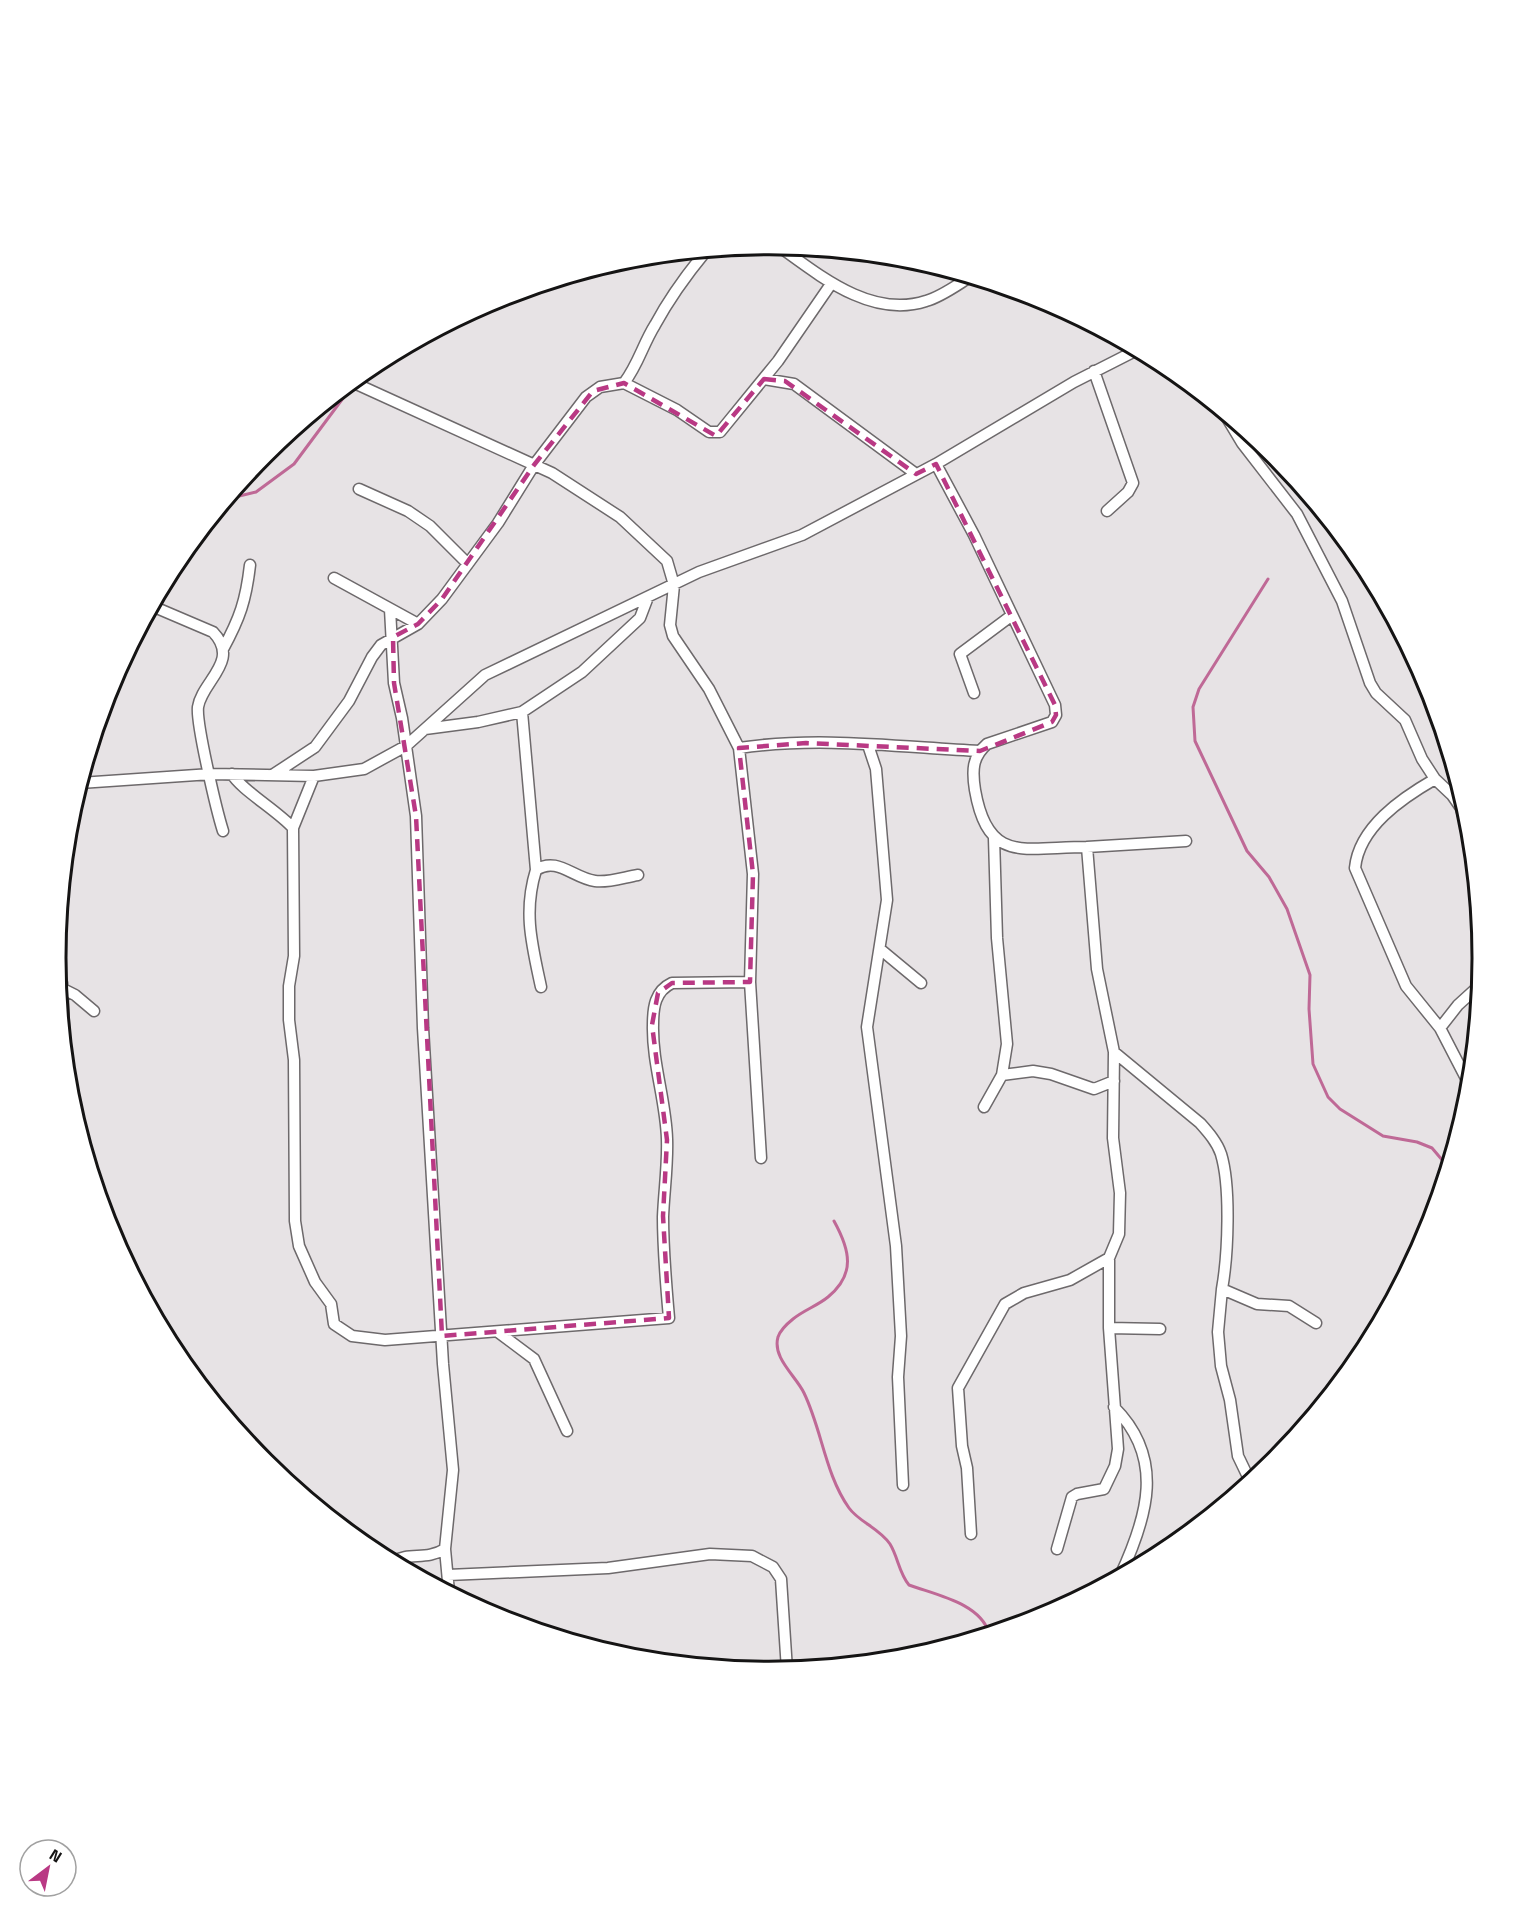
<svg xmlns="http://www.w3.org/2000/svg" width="1538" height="1916" viewBox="0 0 1538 1916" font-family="'Titillium Web',sans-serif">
<rect width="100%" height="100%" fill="#e7e3e5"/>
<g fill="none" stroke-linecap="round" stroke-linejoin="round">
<path stroke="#bf6996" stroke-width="3" d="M227,499L256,492L294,464L361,374
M1268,579L1199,689L1193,707L1195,741L1247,851L1269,877L1287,909L1310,975L1309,1009L1313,1064L1328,1097L1340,1109L1383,1136L1417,1142L1432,1148L1443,1161L1445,1177
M834,1221C850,1250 856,1274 828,1297C817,1306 804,1310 793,1319C788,1323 780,1331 778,1337C772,1358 796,1376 804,1393C822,1430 825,1474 849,1508C859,1522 879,1528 890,1544C898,1557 899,1573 909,1585C936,1595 980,1603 989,1633"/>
<defs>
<path id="minor" d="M777,245C819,275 871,319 926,301C941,297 957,285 970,277
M1094,371L1133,483L1128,492L1107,511
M764,379L794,384L916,474
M352,382L552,473L620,517L667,561L674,585L670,625L673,636L709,689L739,748L753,874L750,982L761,1158
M624,383L677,410L709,432H720L778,361L831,284
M1224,413L1242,443L1297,514L1342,601L1370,683L1376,693L1405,720L1422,759L1435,779L1452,795L1461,808L1471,843
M936,464L974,535L1055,705L1056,715L1052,722L987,744C972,757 972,771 975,790C988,865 1025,847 1087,847
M359,489L408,511L430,526L468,564
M334,578L418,624
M152,606L213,632C241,661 202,681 198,707C196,724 217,812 223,831
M390,609L394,683L402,718L416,816L423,1028L443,1364L453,1470L445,1549L449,1592
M223,649C240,618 246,600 250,565
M974,693L960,654L1011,616
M522,712L536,870C523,912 532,945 541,987
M425,729L478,722L522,712L582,672L640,618L648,597
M868,745L876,769L887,900L867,1027L896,1246L901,1336L898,1377L903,1485
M739,748C818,736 900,747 980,751
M232,774C240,789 278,811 293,828L294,956L289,986V1020L294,1060L295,1221L299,1246L315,1282L331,1304L334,1324L352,1336L385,1340L669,1318C666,1284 663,1251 663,1217C664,1191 668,1165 667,1139C666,1101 652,1063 653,1025C653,1007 655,991 672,983L750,982
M274,774L315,747L349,701L372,657L381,645L418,624L442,599L498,523L534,465L586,397L600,387L624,383C638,365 643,344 655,325C669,299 687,274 706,251
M1435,779C1402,798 1359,827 1355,868L1406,986L1440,1028L1470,1086
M80,783L211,774L314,776L364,769L406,746L485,675L699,572L802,535L936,464L1074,382L1137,350
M293,828L314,776
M536,870C557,856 573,878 595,881C608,883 625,877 638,875
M880,949L921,983
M56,963L62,983L65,1054
M63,989L75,995L94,1011
M1440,1028L1458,1005L1480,985
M1114,1052L1200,1123C1208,1132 1217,1142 1221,1154C1231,1187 1228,1255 1222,1289L1257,1304L1289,1306L1316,1323
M1002,1075L1033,1071L1051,1074L1094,1089L1114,1081
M984,1107L1002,1075L1007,1044L997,938L994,838
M1222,1289L1218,1332L1221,1366L1230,1400L1238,1456L1250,1481
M1109,1328L1160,1329
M498,1332L534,1359L567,1431
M1114,1407C1165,1458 1148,1516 1120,1576
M971,1534L967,1468L962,1446L958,1388L1005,1304L1024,1293L1070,1280L1109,1258L1119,1234L1120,1193L1113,1138L1114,1052L1097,969L1087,847L1186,841
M1057,1549L1072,1497L1077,1494L1104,1489L1115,1466L1118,1449L1109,1328V1258
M392,1562C410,1551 425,1561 445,1549
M448,1575L608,1568L710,1554L752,1556L773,1567L781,1579L787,1670
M540,1630L541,1631"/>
</defs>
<use href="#minor" stroke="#6d696b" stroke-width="13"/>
<use href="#minor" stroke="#fff" stroke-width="10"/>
</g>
<path fill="none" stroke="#b93984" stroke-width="4.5" stroke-dasharray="12 8" stroke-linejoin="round" d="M764,379L785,381L916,474L936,464L1055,705L1056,715L1052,722L980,751L806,743L739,748L753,874L750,982L672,983L658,993L652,1025L667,1140L663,1216L669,1318L442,1336L416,816L394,683L393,637L418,624L442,599L534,465L593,391L624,383L716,436Z"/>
<path d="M0 0H1538V1916H0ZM66 958a703 703 0 1 1 1406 0a703 703 0 1 1-1406 0Z" fill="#fff" fill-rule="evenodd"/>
<path fill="none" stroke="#151414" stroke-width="3" d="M66 958a703 703 0 1 1 1406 0a703 703 0 1 1-1406 0Z"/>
<g transform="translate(48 1868) rotate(32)"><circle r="28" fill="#ffffff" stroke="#a1a1a1" stroke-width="1.5"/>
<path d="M0-4.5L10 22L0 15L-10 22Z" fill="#b93984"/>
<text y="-9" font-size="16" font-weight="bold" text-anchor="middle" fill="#151414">N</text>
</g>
</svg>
